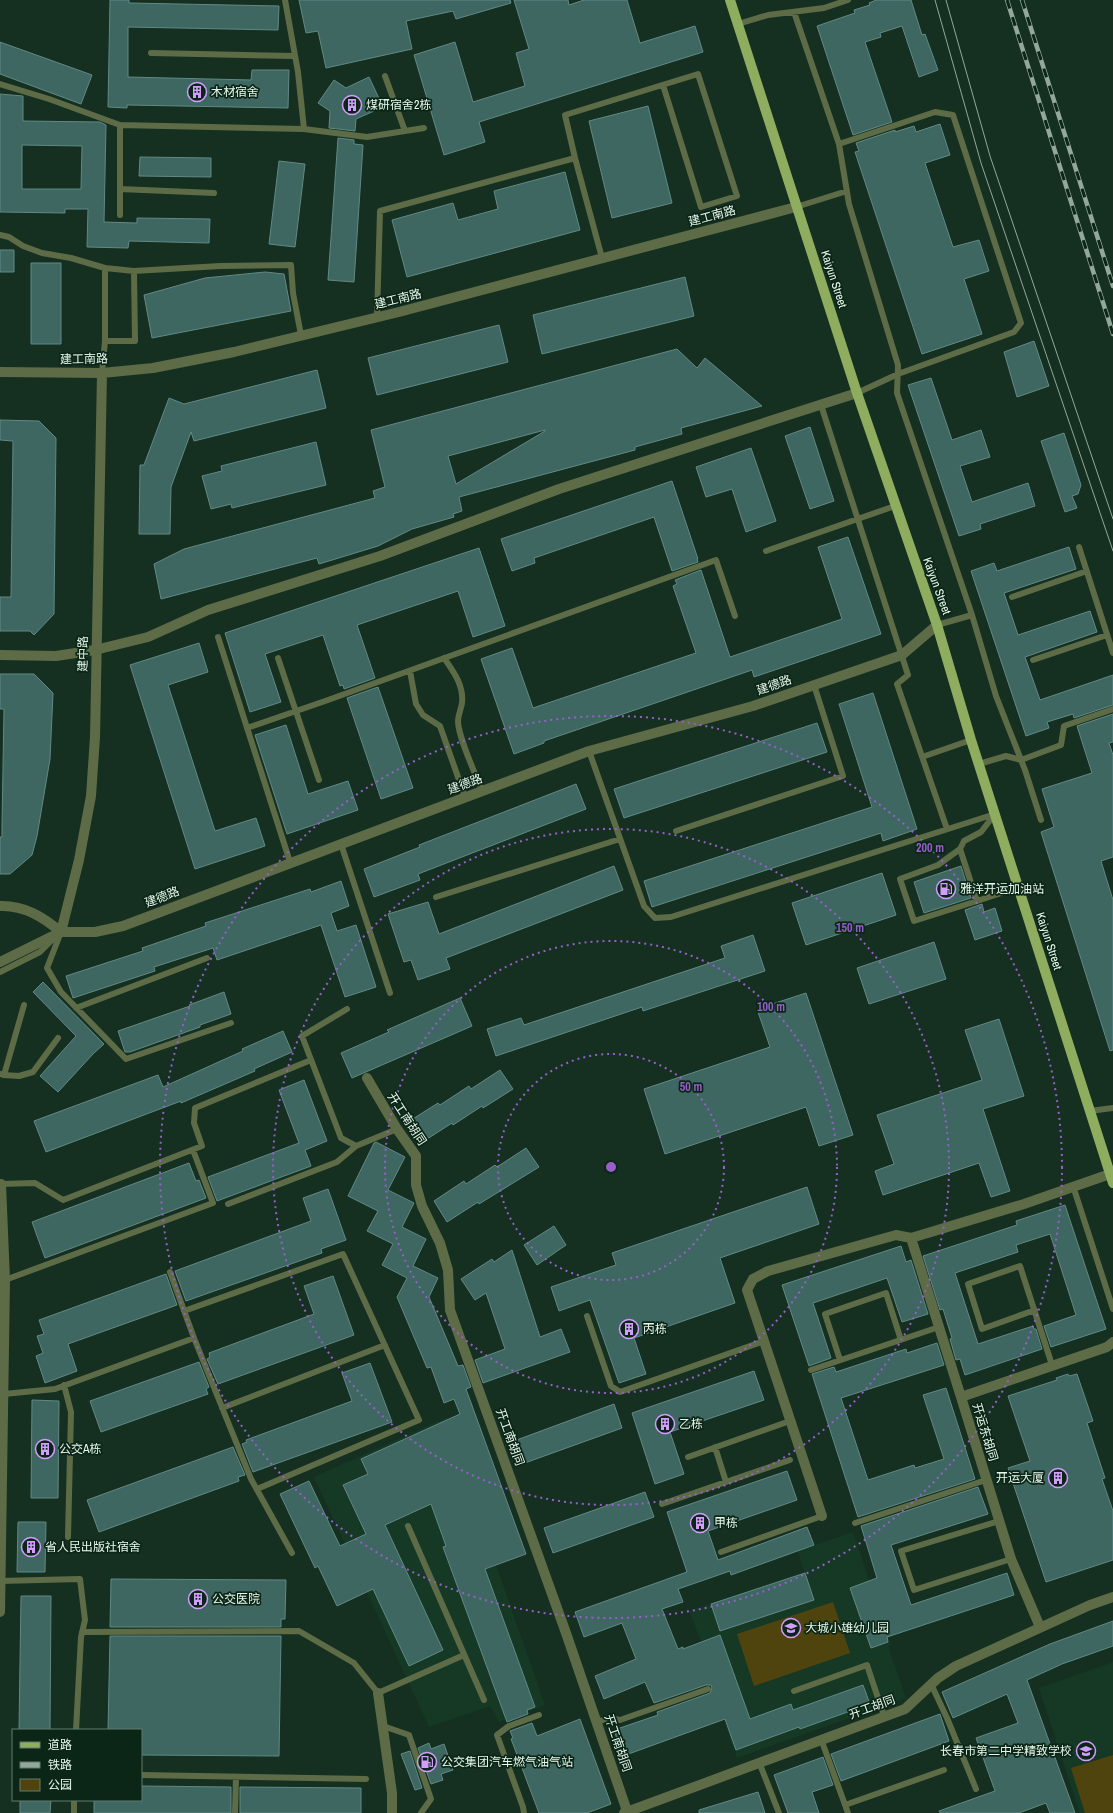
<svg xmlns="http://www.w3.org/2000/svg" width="1113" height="1813" viewBox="0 0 1113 1813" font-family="'Archivo Narrow','Noto Sans SC',sans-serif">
<rect width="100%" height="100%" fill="#153020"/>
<path fill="#163925" d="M445,1418H448L460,1447L490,1548L545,1705L499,1722L490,1706L429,1727L314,1477Z
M853,1532L891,1645L888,1646L906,1698L737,1758L726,1727L727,1726L716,1678L689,1611L804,1572L798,1551Z
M1113,1662V1813H1080L1039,1688Z"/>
<path fill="#50440e" d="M833,1602L850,1653L754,1686L737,1634Z
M1113,1755V1813H1085L1071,1768Z"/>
<path fill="#3f6762" stroke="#618985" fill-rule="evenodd" d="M110,0H129V3L279,6L278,30L128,27V77L251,80L252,70H289L288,108L127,105V108L108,107Z
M299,0H510L511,3L456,19L453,11L406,21L412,49L326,68L318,31L306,33Z
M514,0H568L569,5L584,0H627L640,43L695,26L703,52L479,122L485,142L444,155L414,55L455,42L473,102L525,86L516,53L529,49Z
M876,0H911L922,35L925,34L938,70L919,77L902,26L880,33L881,37L865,42L892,122L853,135L817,26L855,13L854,10L870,5L869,3Z
M0,42L92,75L81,104L0,74Z
M369,77L383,107L356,119L355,131L329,128L330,111L318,103L334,80L346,88Z
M0,94L23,96V121L100,122L106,125L104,222L137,223V218L210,219L209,243L129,241L128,248L87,247L88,209H65V213L0,212ZM22,145L82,146L81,189H22Z
M648,106L672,203L612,218L589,121Z
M940,124L950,155L925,163L953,247L979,240L989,271L964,279L982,334L922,354L855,152L859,151L856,143L895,130V132L914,126L916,132Z
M338,138L354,140V144L363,145L354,282L328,280Z
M140,157L211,158V177L139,176Z
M279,161L305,164L295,247L269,244Z
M565,172L580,230L407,277L392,220L453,203L458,220L498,209L494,191Z
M0,250H14V272H0Z
M31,263H61V344H31Z
M265,272L284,274L291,311L152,338L144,295L205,278Z
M685,277L694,316L542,354L533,315Z
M499,325L508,362L377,395L368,358Z
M1034,341L1049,386L1017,397L1004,352Z
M677,349L697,368L705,358L762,406L681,428L682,434L635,447V450L459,497L462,511L453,514L454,517L412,529L378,546L319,564L317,558L161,599L154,564L184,549L375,498L373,491L385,487L371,430ZM545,430V431L456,484L448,456Z
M317,370L326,408L194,441L191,432L171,487L170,534H139L140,465H144L169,398L184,404Z
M931,378L952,440L981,430L990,457L960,466L972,502L1028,483L1035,506L980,524L981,529L959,536L908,385Z
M0,420L39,421L56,438L54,614L34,635L30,631H0V597H11L13,441L0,440Z
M810,427L834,501L810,509L785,436Z
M1064,433L1081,485L1078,494L1072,496L1077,508L1065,512L1041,441Z
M316,442L326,485L232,508L231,504L211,509L202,476L222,471L221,466Z
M751,448L776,521L746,532L732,489L706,497L696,467Z
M672,481L698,559H697L698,562L672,571L654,517L534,558L535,563L512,571L501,539Z
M848,537L881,634L754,677L752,670L544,741V743L514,754L481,659L512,648L533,708L696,653L673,586L677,584L675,580L701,570L730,657L842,619L818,547Z
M1069,547L1076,569L1004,593L1018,635L1090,611L1097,632L1025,657L1040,700L1113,675V705L1074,718L1073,714L1047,722L1049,728L1026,736L971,571L994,563L997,571Z
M479,548L505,626L473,637L458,591L357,625L375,678L344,689L343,685L340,686L323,635L265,654L281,702L250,712L225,633Z
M199,643L208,672L168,685L215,831L256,818L265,846L195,869L130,665Z
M0,674H34L53,693L50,759L37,836L32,855L10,874H0V837H2V826L4,709H0Z
M378,687L413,788L381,799L347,698Z
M873,693L917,829L883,841L881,833L652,907L644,881L872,807L839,704Z
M1113,714V742L1109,743L1113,755V857L1101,861L1113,900V1050L1110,1051L1041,832L1054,827L1042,789L1092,773L1077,726Z
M817,723L827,752L624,818L614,789Z
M286,725L308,794L348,781L358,810L287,834L255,735Z
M576,784L586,809L418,874L420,880L374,897L364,869L420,847L419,845Z
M614,866L623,890L446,958L450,969L418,980L411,960L404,962L388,914L428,902L439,934Z
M961,866L971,898L924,913L914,882Z
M882,873L896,915L806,945L792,903Z
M341,881L349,906L331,913L337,931L356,925L376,987L345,997L321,925L217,960L213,948L154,967L155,971L73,998L66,976L143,951L142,948L206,926L205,923L310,889L311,892Z
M982,904L984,912L995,908L1002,931L975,940L965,910Z
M753,935L765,971L643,1011L642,1007L496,1056L487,1029L521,1018L524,1025L725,958L721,946Z
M934,942L946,979L869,1004L857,968Z
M43,982L104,1044L93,1054L58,1092L40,1076L76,1036L33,992Z
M224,992L231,1014L200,1025V1027L130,1052H125L118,1031L190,1006L189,1005Z
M806,993L853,1135L819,1146L806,1107L665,1154L644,1089L770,1047L757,1009Z
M460,998L472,1026L352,1078L341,1053L389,1032L387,1030Z
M999,1019L1024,1096L983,1109L1010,1191L991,1197L979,1163L883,1195L875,1171L894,1164L877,1115L982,1080L965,1030Z
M283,1031L292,1052L254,1069L255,1071L181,1103V1101L46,1152L34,1121L158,1075L163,1087L243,1051L242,1049Z
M500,1070L513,1089L483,1108L482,1106L453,1125L452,1123L421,1143L408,1122L438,1103L440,1105L469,1086L471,1089Z
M304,1080L327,1141L305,1150L311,1166L217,1201L208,1177L299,1143L279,1090Z
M376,1142L405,1157L388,1190L414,1203L402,1227L426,1239L413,1266L438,1278L429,1297L458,1366L463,1365L471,1387L466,1389L526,1554L485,1569L535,1707L527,1710L528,1714L507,1722L443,1547L446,1546L431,1504L385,1525L443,1650L409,1666L373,1589L337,1606L318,1566L315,1568L280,1494L309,1481L340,1546L366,1534L343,1485L368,1474L361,1459L460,1414L454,1399L444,1403L431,1367L427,1368L397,1297L407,1278L382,1265L393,1244L367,1231L378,1211L348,1196L374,1143Z
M526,1148L539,1167L479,1204L478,1202L447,1222L434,1201L464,1181L466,1184L495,1165L497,1167Z
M189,1163L196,1181L199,1180L206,1198L45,1258L32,1222Z
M807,1187L819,1224L720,1258L735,1303L634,1338L646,1374L619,1383L590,1300L559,1311L551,1287L616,1265L612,1253Z
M328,1189L346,1240L321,1249L322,1253L186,1301L175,1271L311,1221L303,1198Z
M1065,1205L1106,1329L1051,1347L1044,1326L1076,1315L1050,1234L1016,1245L1018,1252L955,1273L978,1344L1033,1326L1034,1329H1036L1042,1349L965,1375L960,1359L956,1360L950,1339L952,1338L943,1309L940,1310L923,1256L1017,1225L1016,1221Z
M554,1226L566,1245L537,1265L524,1245Z
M901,1246L906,1262L911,1260L928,1314L902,1322L887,1278L813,1303L831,1358L809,1366L782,1285Z
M512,1250L540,1337L561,1329L570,1352L483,1383L475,1360L505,1349L486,1293L475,1300L461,1279L492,1259L494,1262Z
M166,1274L177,1305L68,1344L77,1371L45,1383L36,1356L43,1353L37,1336L44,1334L39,1320Z
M333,1276L354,1335L218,1384L207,1359L210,1357L209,1353L314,1314L304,1286Z
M937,1343L944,1365L841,1398L868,1480L914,1465L915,1468L944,1459L923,1395L946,1388L975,1479L858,1517L812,1374L834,1367L836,1372L906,1349L907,1353Z
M199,1362L209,1387L206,1389L208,1394L101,1432L90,1401Z
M370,1363L392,1422L253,1472L242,1444L247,1442L246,1440L352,1401L342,1373Z
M754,1371L764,1400L670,1432L684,1474L655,1484L632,1413Z
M1068,1374L1069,1376L1077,1374L1093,1421L1087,1423L1105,1478L1102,1479L1113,1511V1560L1046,1582L1008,1468L1030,1461L1008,1396L1057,1380L1056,1378Z
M32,1400L59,1401L58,1498H31Z
M614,1404L622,1428L522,1464L514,1441Z
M233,1447L245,1475L238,1477L239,1481L99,1532L87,1500Z
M787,1471L797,1500L708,1531L718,1560L807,1527L814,1545L731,1575L730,1571L678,1589L683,1602L662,1609L678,1649L683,1647V1649L720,1635L750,1719L791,1704L793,1710L863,1685L870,1704L800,1729L799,1727L736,1750L725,1719L623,1756L614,1730L658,1715L657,1712L710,1693L712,1688L711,1685H706L654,1703L645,1682L604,1699L595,1676L636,1659L622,1623L584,1637L575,1612L687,1572L667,1512Z
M978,1487L988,1514L891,1545L911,1605L1007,1573L1014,1595L887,1637L888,1642L871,1648L850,1588L877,1578L861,1526Z
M645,1492L654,1517L553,1553L544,1528Z
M18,1522H46L45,1572H17Z
M805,1573L814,1600L720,1631L711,1604Z
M111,1579L286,1580L285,1619H281V1627H110Z
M21,1596H51L50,1730H19Z
M1113,1621V1646L1062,1664L1027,1680L1075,1813H1050L1046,1803L1019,1813H940L939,1811L995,1791L976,1738L1018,1723L1007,1694L953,1718L942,1692L1050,1644Z
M110,1636H281L279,1756L141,1755V1730H108Z
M940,1714L949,1741L841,1781L831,1754Z
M580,1719L611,1804L587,1813H539L511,1739L513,1738L510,1731L532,1723L537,1736Z
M429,1743L431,1749L444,1744L453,1770L441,1774L443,1780L431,1784L418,1748Z
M410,1751L422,1788L415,1790L401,1754Z
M823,1757L833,1785L812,1792L819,1813H788L774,1775Z
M141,1786L231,1787V1813H94V1800H141Z
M240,1787L361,1788V1813H240Z
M758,1792L765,1813H699V1810Z
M20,1800H51L50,1813H20Z"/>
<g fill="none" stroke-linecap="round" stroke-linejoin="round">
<path stroke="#5d6b47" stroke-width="6" d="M285,0L298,72L304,129
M794,12L839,144L849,204L898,365L897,393L972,615L996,696L1025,770L1041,820
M738,24L768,15L824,8L848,0
M151,53L295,56
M385,76L405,131
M0,84L49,99L120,125L304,129L367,137L424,128
M839,144L935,112L953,115L1021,323L1014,332L898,374L857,393
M575,158L602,258
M120,189L214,193
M796,207L847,191
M120,215V125
M0,235L9,237L23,246L42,253L71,258L105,268V341L102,373
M105,268L134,271L220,266L291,265L293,293L301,335
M377,317L380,211L575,158L565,115L698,74L737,196L701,207L663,85
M105,341H135L134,271
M821,405L908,675L897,684L947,829
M1079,547L1113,653
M766,551L895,506
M1012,597L1087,571
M937,625L972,615
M218,637L290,862
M278,658L319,780
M444,658C454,672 464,686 462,703C461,709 458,716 458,721C458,737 476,775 482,791
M1033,660L1107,635
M410,671L416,704L423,715L440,726L465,797
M247,728L328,700L716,560L735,616
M589,751L644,906L655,918L671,917L995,814L981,832L964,841L960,849L977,901L1019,887
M922,757L971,740
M979,764L1006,756L1021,760L1061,745L1064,726L1113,709
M676,831L843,776L814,685
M341,844L390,993
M960,849L938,865L900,879L914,921L977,901
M436,897L620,839
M61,932L47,968L61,992L126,1059L231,1023
M0,972L40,952L54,938
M76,1008L207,958
M347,1009L302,1036L341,1138L356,1146L397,1129
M0,1074L4,1075L24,1005
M4,1075L19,1076L33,1072L58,1038
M1090,1111L1113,1108
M0,1184L35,1183L63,1200L202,1146L194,1123L195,1108L311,1060
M1073,1186L1113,1309
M228,1204L337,1162L356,1146
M170,1272L194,1338L251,1479L292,1553
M5,1280L213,1203L193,1150
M1035,1310L982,1329L968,1284L1020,1266L1052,1365
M184,1311L343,1254L419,1420L257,1489
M587,1316L611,1386L620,1392L764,1341
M840,1360L825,1314L886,1293L901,1340
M811,1370L939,1327
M64,1385L71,1412L68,1537
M4,1394L55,1389L194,1338
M222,1408L385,1345
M715,1447L726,1482
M688,1457L790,1421
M662,1504L790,1460
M999,1521L901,1551L914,1590L1011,1559
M855,1523L986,1480
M408,1526L484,1700
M721,1552L822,1516
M0,1581L80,1579L85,1620L81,1637L76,1730
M82,1632L299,1631L354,1663L378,1693L464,1655
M931,1684L947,1718L976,1789
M794,1691L867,1665L884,1716
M597,1722L609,1718L620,1720L708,1689
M383,1726L409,1735L431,1799L421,1813
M821,1739L848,1813
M759,1762L779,1813
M141,1775L366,1779
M845,1805L944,1770
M74,1813V1800
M235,1813L236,1777
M524,1813L523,1807L497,1735L509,1726L539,1715"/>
<path stroke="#5d6b47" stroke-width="10" d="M0,655L56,656L95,650L148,637L208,610L380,556L559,489L857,393
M0,962L61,932
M367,1078L397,1129L416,1156V1185L422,1206L440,1243L448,1270L450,1310L566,1633L627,1811
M911,1238L961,1397
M822,1516L747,1290L753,1279L768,1271L896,1235L911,1238L1024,1204L1110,1174
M1040,1627L1011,1559L961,1397L1107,1347L1113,1342
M378,1693L392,1793V1813"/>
<path stroke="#5d6b47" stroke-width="10" d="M0,372L102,373L153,368L234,352L399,312L796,207
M0,906C24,905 43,917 61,932
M61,932H95L123,926L589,751L753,706L902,655L937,625
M61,932L79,860L91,796L95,737L102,373
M0,1612L5,1280L1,1184
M624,1813L905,1709L938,1678L956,1666L1090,1605L1113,1597"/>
<path stroke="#8fad5f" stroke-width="10" d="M730,0L857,393L937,625L971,740L1113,1183"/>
<path stroke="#93a89b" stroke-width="1" d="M935,0L981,163L1113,551
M946,0L990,156L1113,519"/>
<defs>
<path id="rail" d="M1007,0L1113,334
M1022,0L1113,286"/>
</defs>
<use href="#rail" stroke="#93a89b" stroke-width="4.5"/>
<use href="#rail" stroke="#0b2617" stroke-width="3" stroke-dasharray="9" stroke-linecap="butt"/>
</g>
<g fill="none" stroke="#965fca" stroke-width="2" stroke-dasharray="2 4">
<circle cx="611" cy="1167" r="113"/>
<circle cx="611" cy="1167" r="226"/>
<circle cx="611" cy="1167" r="338"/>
<circle cx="611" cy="1167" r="451"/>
</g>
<defs>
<symbol id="building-ring" viewBox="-11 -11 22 22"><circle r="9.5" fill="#0b2617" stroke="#d29dfd" stroke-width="1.5"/><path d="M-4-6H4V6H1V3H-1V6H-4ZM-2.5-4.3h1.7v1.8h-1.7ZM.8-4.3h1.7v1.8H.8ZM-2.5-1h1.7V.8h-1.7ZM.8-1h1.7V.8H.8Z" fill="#d29dfd"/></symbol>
<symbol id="fuel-ring" viewBox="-11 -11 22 22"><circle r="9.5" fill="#0b2617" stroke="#d29dfd" stroke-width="1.5"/><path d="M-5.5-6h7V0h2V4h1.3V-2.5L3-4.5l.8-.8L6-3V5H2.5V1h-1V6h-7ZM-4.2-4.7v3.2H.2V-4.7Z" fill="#d29dfd"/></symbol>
<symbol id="school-ring" viewBox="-11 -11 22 22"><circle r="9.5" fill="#0b2617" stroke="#d29dfd" stroke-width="1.5"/><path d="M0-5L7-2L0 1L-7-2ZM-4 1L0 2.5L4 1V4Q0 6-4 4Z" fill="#d29dfd"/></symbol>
</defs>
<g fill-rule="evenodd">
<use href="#building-ring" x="186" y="81" width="22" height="22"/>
<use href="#building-ring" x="341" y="94" width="22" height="22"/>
<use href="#fuel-ring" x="935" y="878" width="22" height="22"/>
<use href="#building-ring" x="618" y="1318" width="22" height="22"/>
<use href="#building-ring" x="654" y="1413" width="22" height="22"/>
<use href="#building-ring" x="34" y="1438" width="22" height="22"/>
<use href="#building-ring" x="1047" y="1467" width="22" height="22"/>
<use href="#building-ring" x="689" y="1512" width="22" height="22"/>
<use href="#building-ring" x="20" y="1536" width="22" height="22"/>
<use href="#building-ring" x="187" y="1588" width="22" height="22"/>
<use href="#school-ring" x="780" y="1617" width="22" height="22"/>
<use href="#school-ring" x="1075" y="1740" width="22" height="22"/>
<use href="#fuel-ring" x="416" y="1751" width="22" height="22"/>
</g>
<g text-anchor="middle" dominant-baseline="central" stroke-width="3.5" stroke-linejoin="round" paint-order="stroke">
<g font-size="12" fill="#e7f8ed" stroke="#0b2617" text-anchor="start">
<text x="211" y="92">木材宿舍</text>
<text x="366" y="105">煤研宿舍2栋</text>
<text x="960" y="889">雅洋开运加油站</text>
<text x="643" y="1329">丙栋</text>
<text x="679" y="1424">乙栋</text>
<text x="59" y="1449">公交A栋</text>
<text x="1044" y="1478" text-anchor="end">开运大厦</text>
<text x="714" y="1523">甲栋</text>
<text x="45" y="1547">省人民出版社宿舍</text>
<text x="212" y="1599">公交医院</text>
<text x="805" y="1628">大城小雄幼儿园</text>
<text x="1072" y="1751" text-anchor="end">长春市第二中学精致学校</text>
<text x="441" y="1762">公交集团汽车燃气油气站</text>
</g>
<g font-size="12" fill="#e7f8ed" stroke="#0b2617">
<text transform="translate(712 216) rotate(-15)">建工南路</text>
<text transform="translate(834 279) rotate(72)">Kaiyun Street</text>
<text transform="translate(398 299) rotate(-14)">建工南路</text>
<text transform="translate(84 359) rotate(-1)">建工南路</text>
<text transform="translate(937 586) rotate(70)">Kaiyun Street</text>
<text transform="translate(83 654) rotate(-89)">建中路</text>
<text transform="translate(774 685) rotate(-19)">建德路</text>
<text transform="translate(465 784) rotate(-20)">建德路</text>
<text transform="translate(162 897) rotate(-21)">建德路</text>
<text transform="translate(1049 941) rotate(72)">Kaiyun Street</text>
<text transform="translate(407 1119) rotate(57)">开工南胡同</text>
<text transform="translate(985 1432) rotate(73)">开运东胡同</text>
<text transform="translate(510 1437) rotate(70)">开工南胡同</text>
<text transform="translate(872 1707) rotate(-20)">开工胡同</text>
<text transform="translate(618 1743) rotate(71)">开工南胡同</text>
</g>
</g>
<circle cx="611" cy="1167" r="6" fill="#965fca" stroke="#0b2617" stroke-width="2"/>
<g font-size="12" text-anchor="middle" font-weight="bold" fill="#965fca" stroke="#0b2617" stroke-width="3.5" stroke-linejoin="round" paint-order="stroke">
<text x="930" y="852">200 m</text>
<text x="850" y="932">150 m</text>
<text x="771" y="1011">100 m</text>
<text x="691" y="1091">50 m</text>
</g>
<rect x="12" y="1729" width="130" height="72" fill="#0b2617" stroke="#637a6d"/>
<rect x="20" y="1742" width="20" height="6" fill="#8fad5f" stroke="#637a6d"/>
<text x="48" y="1749" font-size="12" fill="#e7f8ed">道路</text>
<rect x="20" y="1762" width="20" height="6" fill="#93a89b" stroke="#637a6d"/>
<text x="48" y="1769" font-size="12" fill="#e7f8ed">铁路</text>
<rect x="20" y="1779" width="20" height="12" fill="#50440e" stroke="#637a6d"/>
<text x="48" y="1789" font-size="12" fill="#e7f8ed">公园</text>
</svg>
